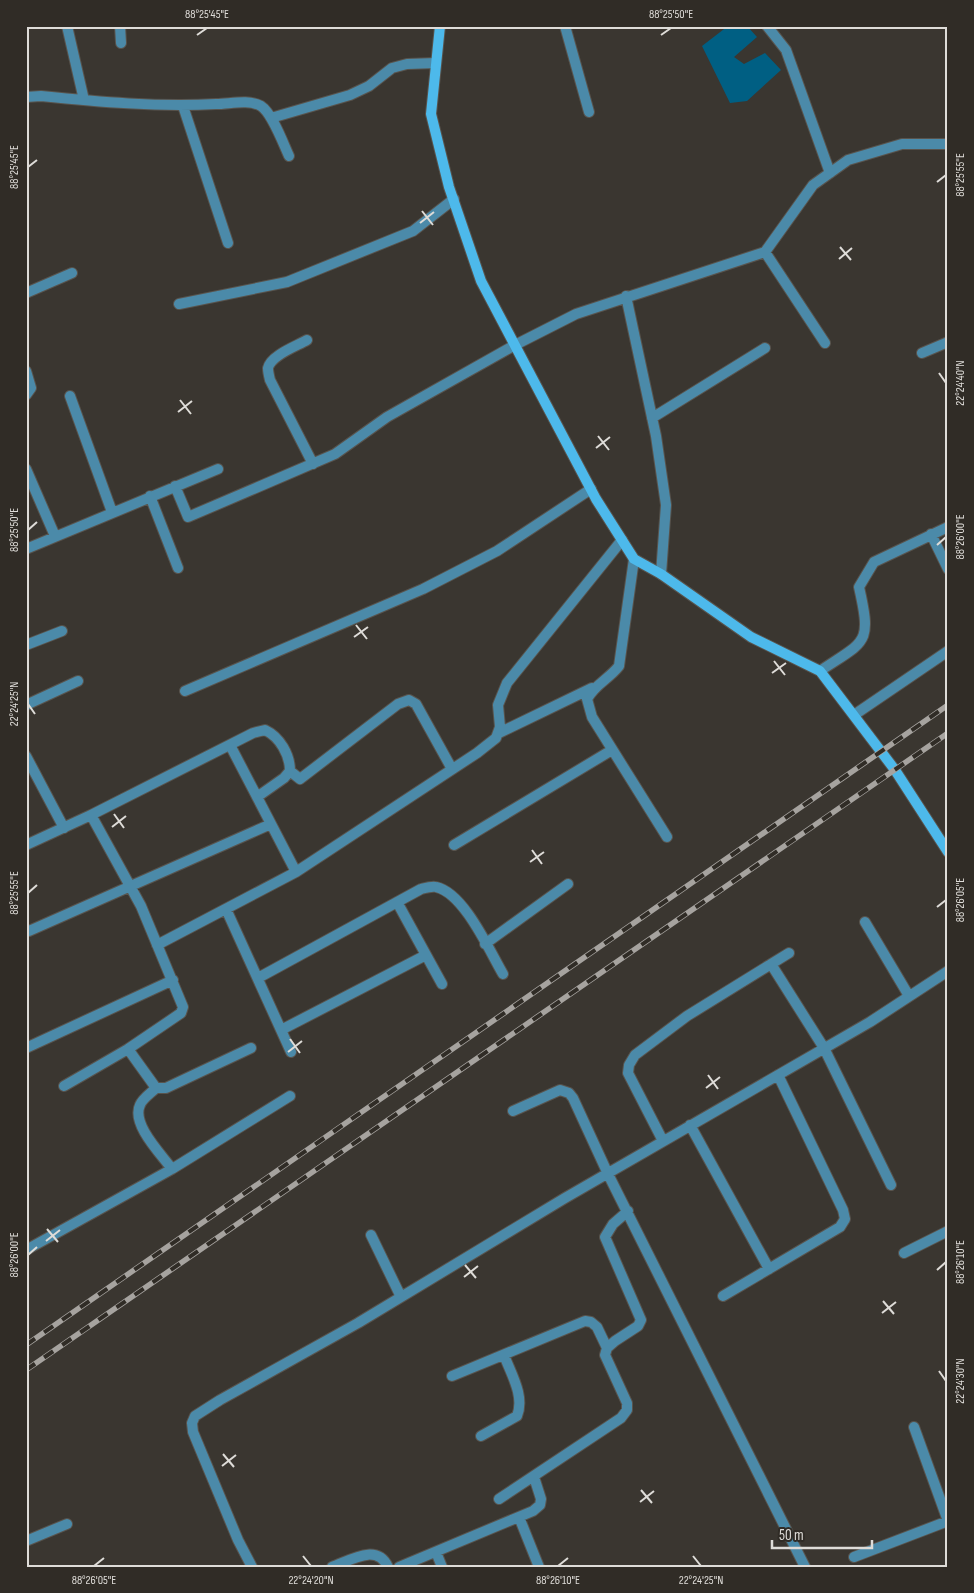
<svg xmlns="http://www.w3.org/2000/svg" width="974" height="1593" viewBox="0 0 974 1593" font-family="'Sofia Sans Condensed',sans-serif">
<rect width="100%" height="100%" fill="#3a3630"/>
<path fill="#005f83" d="M728,26H747L757,37L734,57L744,64L765,53L781,70L747,101L730,103L702,46Z"/>
<g fill="none" stroke-linecap="round" stroke-linejoin="round">
<defs>
<path id="minor" d="M67,26L84,100
M120,26L121,43
M565,26L589,112
M767,26L786,50L830,173
M26,97L41,96C99,102 157,107 216,104C230,104 248,99 261,106C272,113 283,143 289,156
M183,106L228,243
M271,118L350,95L369,86L392,68L407,64L436,63
M765,252L825,343
M26,293L72,273
M626,296L656,436L666,505L661,574
M179,304L287,282L413,231L454,199
M307,340C297,346 271,355 268,368C268,371 269,376 270,380L313,464
M922,353L948,342
M26,371L31,388L26,395
M70,396L112,512
M652,418L765,348
M26,469L55,536
M175,486L188,517L335,454L387,417L515,345L576,314L765,252L813,185L848,160L902,144H948
M150,496L178,568
M931,534L948,569
M26,549L218,469
M634,559L619,666C609,679 595,684 587,699L592,717L667,837
M26,645L62,631
M820,671C866,640 872,645 859,587L874,562L948,527
M185,691L423,589L497,551L591,489
M26,705L78,681
M854,715L948,651
M501,732L592,688
M230,745L296,872
M26,756L64,828
M290,771L300,779L398,704L409,700L416,704L452,769
M26,845L91,815L253,733L265,730C280,737 290,755 290,771L284,778L257,797
M454,845L612,750
M397,902L442,984
M226,909L291,1052
M865,922L909,996
M26,930L29,931L271,824
M485,944L568,884
M157,945L296,872L477,753L496,738L500,727L498,705L507,683L622,540
M771,964L824,1048L891,1185
M258,978L421,889C425,888 432,886 436,887C464,893 489,950 503,974
M281,1030L426,955
M26,1048L173,980
M128,1049L156,1088H166L251,1048
M64,1086L128,1049L181,1013L183,1007L141,906L91,815
M156,1088C151,1093 142,1099 140,1105C131,1124 161,1154 172,1169
M513,1111L560,1090L569,1093L573,1098L608,1174L805,1567
M690,1125L769,1269
M663,1141L628,1073L629,1065L635,1055L687,1016L789,953
M371,1235L401,1297
M26,1250L172,1169L290,1096
M904,1253L948,1231
M723,1296L840,1227L845,1219L843,1210L778,1075
M452,1376L585,1321L591,1322L597,1327L607,1348
M914,1427L948,1521
M481,1436L517,1416C525,1396 511,1374 504,1355
M499,1499L621,1418L627,1410V1403L605,1355L607,1348L615,1341L638,1326L641,1320L605,1237L613,1224L628,1211
M519,1517L539,1567
M26,1541L67,1524
M436,1552L442,1567
M854,1557L948,1521
M252,1567L238,1540L193,1432L192,1423L195,1416L220,1400L358,1323L565,1198L870,1022L948,971
M332,1567C351,1560 377,1543 388,1567
M399,1567L533,1511L540,1505L541,1499L534,1477"/>
<path id="secondary" d="M440,26L431,114L449,187L481,281L596,499L634,559L661,574L751,637L820,671L895,770L948,852"/>
</defs>
<use href="#minor" stroke="#58544e" stroke-width="12"/>
<use href="#secondary" stroke="#58544e" stroke-width="12"/>
<use href="#minor" stroke="#4b8aa9" stroke-width="10"/>
<use href="#secondary" stroke="#4db9eb" stroke-width="10"/>
<defs>
<path id="rail" d="M26,1345L948,705
M26,1370L948,733"/>
</defs>
<use href="#rail" stroke="#a6a39f" stroke-width="5.5"/>
<use href="#rail" stroke="#302c26" stroke-width="4" stroke-dasharray="11" stroke-linecap="butt"/>
</g>
<path fill="none" stroke="#dedcd8" stroke-width="2" d="M197,35L207,28M661,35L671,28M28,167L37,160M937,182L946,175M422,211L433,225M420,223L434,212M840,247L851,260M839,259L852,248M939,373L946,383M180,400L191,414M178,412L192,401M598,436L609,450M596,448L610,437M28,530L37,522M937,545L946,537M356,625L367,639M354,637L368,627M774,661L785,675M772,673L786,663M28,704L35,714M114,814L124,828M112,827L126,816M532,850L542,864M530,862L544,852M28,893L37,885M937,907L946,900M290,1039L300,1053M288,1052L302,1041M708,1075L718,1089M706,1088L720,1077M47,1229L58,1242M46,1241L60,1230M28,1255L37,1247M465,1265L476,1278M937,1270L946,1262M464,1277L478,1266M883,1301L894,1314M882,1313L896,1302M939,1371L946,1381M223,1454L234,1467M222,1466L236,1455M641,1490L652,1503M640,1502L654,1491M303,1556L311,1566M693,1556L701,1566M94,1566L104,1558M558,1566L568,1558"/>
<rect width="974" height="1593" fill="none" stroke="#302c26" stroke-width="55"/>
<path d="M772 1540v8h100v-8" fill="none" stroke="#dedcd8" stroke-width="2.5"/>
<text x="779" y="1540" font-size="15" fill="#dedcd8" stroke="#302c26" stroke-width="4" paint-order="stroke">50 m</text>
<rect x="28" y="28" width="918" height="1538" fill="none" stroke="#dedcd8" stroke-width="2"/>
<g font-size="12" text-anchor="middle" fill="#dedcd8">
<text x="207" y="18">88°25'45"E</text>
<text x="671" y="18">88°25'50"E</text>
<text transform="translate(14 167) rotate(-90)" y="4">88°25'45"E</text>
<text transform="translate(960 175) rotate(-90)" y="4">88°25'55"E</text>
<text transform="translate(960 383) rotate(-90)" y="4">22°24'40"N</text>
<text transform="translate(14 530) rotate(-90)" y="4">88°25'50"E</text>
<text transform="translate(960 537) rotate(-90)" y="4">88°26'00"E</text>
<text transform="translate(14 704) rotate(-90)" y="4">22°24'25"N</text>
<text transform="translate(14 893) rotate(-90)" y="4">88°25'55"E</text>
<text transform="translate(960 900) rotate(-90)" y="4">88°26'05"E</text>
<text transform="translate(14 1255) rotate(-90)" y="4">88°26'00"E</text>
<text transform="translate(960 1262) rotate(-90)" y="4">88°26'10"E</text>
<text transform="translate(960 1381) rotate(-90)" y="4">22°24'30"N</text>
<text x="94" y="1584">88°26'05"E</text>
<text x="311" y="1584">22°24'20"N</text>
<text x="558" y="1584">88°26'10"E</text>
<text x="701" y="1584">22°24'25"N</text>
</g>
</svg>
